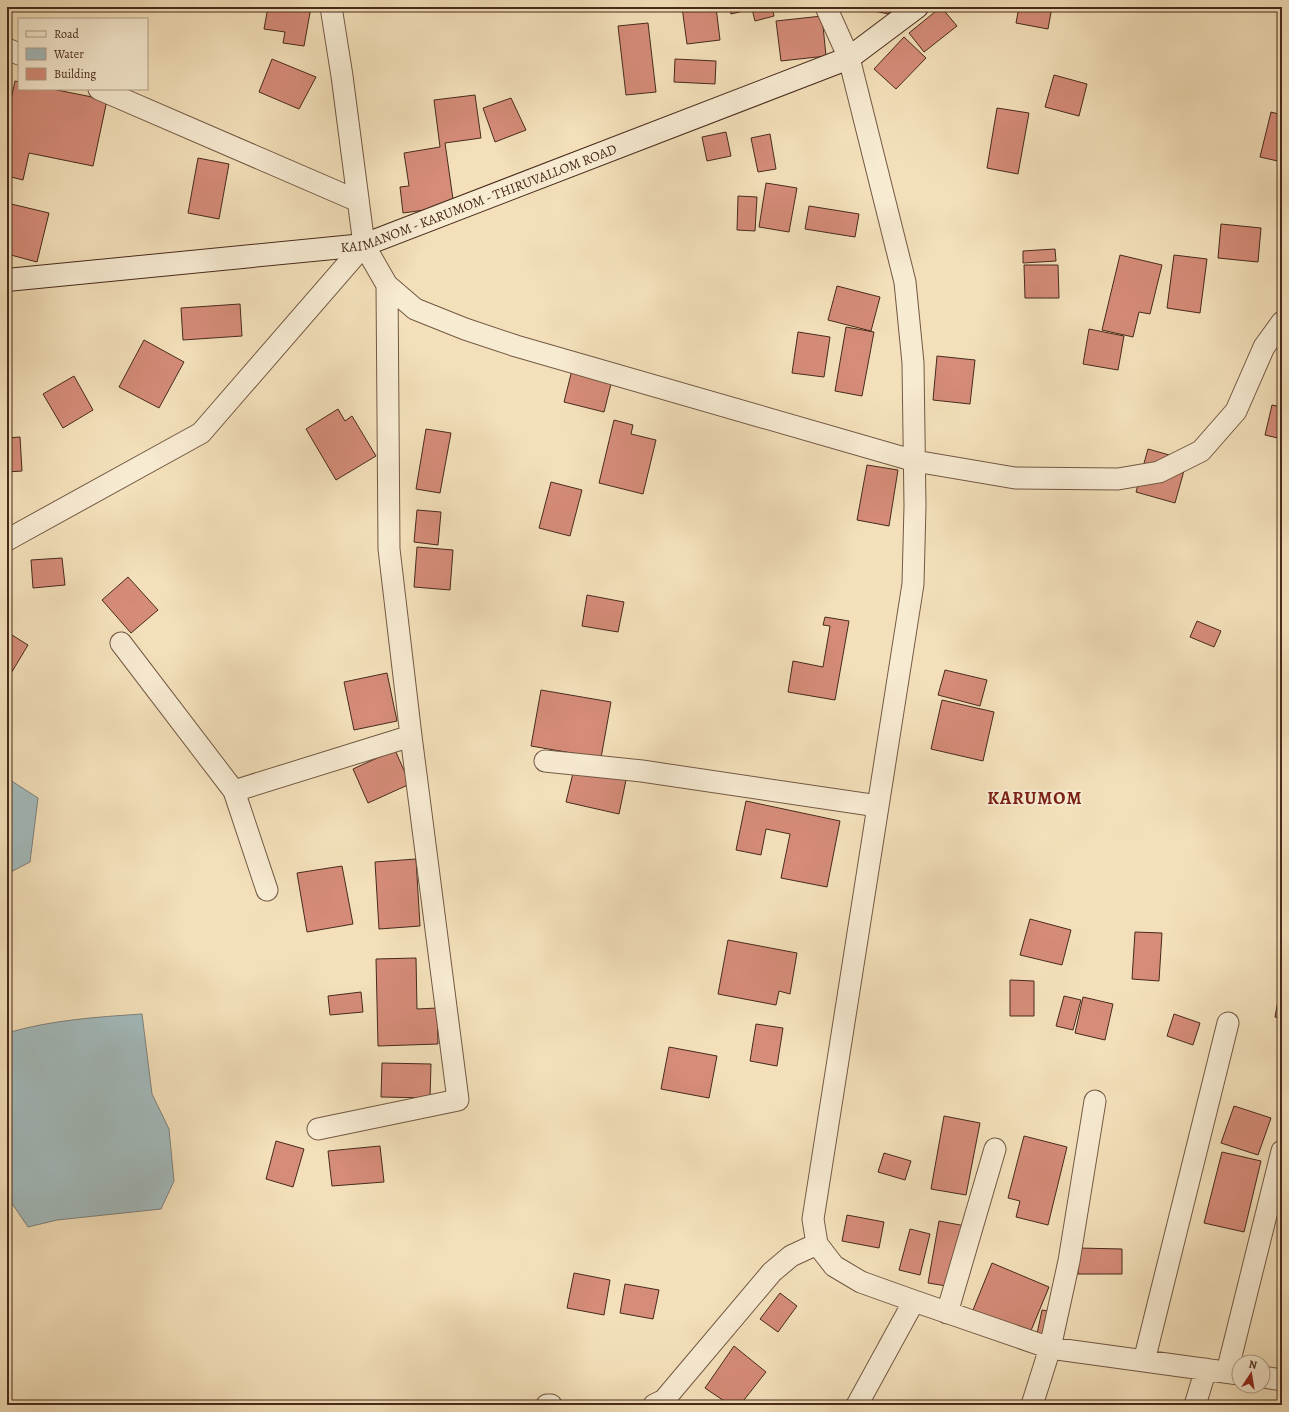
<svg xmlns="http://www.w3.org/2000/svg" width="1289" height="1412" viewBox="0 0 1289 1412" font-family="Alegreya,serif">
<rect width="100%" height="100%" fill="#f3e0ba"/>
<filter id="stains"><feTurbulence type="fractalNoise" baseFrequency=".005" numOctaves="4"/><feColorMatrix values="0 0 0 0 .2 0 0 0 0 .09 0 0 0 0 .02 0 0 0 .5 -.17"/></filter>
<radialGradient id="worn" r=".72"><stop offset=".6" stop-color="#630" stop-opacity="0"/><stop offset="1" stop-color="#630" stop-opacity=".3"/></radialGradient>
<path fill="#a2babc" stroke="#7e807c" d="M7,778L38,798L30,862L7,874Z
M142,1014L152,1094L169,1129L174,1181L161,1209L57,1220L28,1227L7,1196V1033C51,1020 97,1017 142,1014Z"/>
<path fill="#d58c79" stroke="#482a1b" d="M268,7H311L304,46L283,43L285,32L264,29Z
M682,7H716L720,40L687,44Z
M729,7H772L774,16L755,21L752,9L731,14Z
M853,7H890L889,14Z
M941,7L957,26L924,52L909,33Z
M1019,7H1052L1048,29L1016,23Z
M822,16L826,56L781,61L776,21Z
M648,23L656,92L626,95L618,26Z
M904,37L926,58L896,89L874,69Z
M272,59L316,77L299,109L259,92Z
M675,59L716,61L715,84L674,82Z
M1054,75L1087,84L1079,116L1045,107Z
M15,81L19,82V89H52L107,100L93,166L29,153L23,180L7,176V118Z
M475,95L481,138L445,143L454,206L403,213L400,187L409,186L404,153L440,147L434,100Z
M511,98L526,130L495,142L483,108Z
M997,108L1029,113L1018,174L987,168Z
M1271,112L1282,115V162L1260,157Z
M726,132L731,156L707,161L702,137Z
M770,134L776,169L758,172L751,138Z
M198,158L229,164L219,219L188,213Z
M766,183L797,188L789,232L759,227Z
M738,196L757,197L755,231L737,230Z
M7,203L49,213L37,262L7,254Z
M809,206L859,214L855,237L805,229Z
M1221,224L1261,228L1258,262L1218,258Z
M1055,249L1056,261L1023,263V251Z
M1120,255L1162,265L1150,314L1139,312L1133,337L1102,330Z
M1174,255L1207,259L1200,313L1167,308Z
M1024,265H1058L1059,298H1025Z
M837,286L880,297L871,331L828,320Z
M240,304L242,336L183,340L181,308Z
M846,327L874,332L862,396L835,391Z
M1089,329L1124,336L1118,370L1083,364Z
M798,332L830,337L824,377L792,373Z
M144,340L184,362L159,408L119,387Z
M937,356L975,360L970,404L933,400Z
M572,370L612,380L604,412L564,402Z
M74,376L93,410L63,428L43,394Z
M1272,405L1282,407V439L1265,435Z
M338,409L345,421L352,416L376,456L336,480L306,429Z
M614,420L633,425L631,434L656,440L643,494L599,483Z
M426,429L451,433L440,493L416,489Z
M20,437L22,471L7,472V438Z
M1148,449L1187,460L1175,503L1136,492Z
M867,465L898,470L889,526L857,520Z
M551,482L582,490L570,536L539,528Z
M417,510L441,512L438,545L414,542Z
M417,547L453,550L450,590L414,587Z
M62,558L65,585L33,588L31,560Z
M128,577L158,610L131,633L102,600Z
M587,595L624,602L618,632L582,626Z
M825,617L849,621L835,700L788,692L793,661L823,667L830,626L823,625Z
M1197,621L1221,631L1214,647L1190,637Z
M7,632L28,645L7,680Z
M945,670L987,680L980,706L938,695Z
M387,673L397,721L354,730L344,682Z
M541,690L611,702L601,758L531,746Z
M942,700L994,712L983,761L931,749Z
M395,750L410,784L368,803L353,769Z
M574,769L626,780L619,814L566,802Z
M746,801L840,821L827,887L781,878L790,834L766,829L761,855L736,850Z
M416,859L420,926L379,929L375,862Z
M342,866L353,924L307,932L297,873Z
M1030,919L1071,930L1062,965L1020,955Z
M1135,932L1162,933L1159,981L1132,979Z
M728,940L797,953L790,994L779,991L776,1005L718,994Z
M416,958L417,1009L437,1008L438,1044L378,1046L376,959Z
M1282,979V1019L1275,1017Z
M1010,980L1034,981V1016H1010Z
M361,992L363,1012L330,1015L328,996Z
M1064,996L1081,1000L1073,1030L1056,1026Z
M1083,997L1113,1004L1105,1040L1075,1033Z
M1174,1014L1200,1023L1193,1045L1167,1036Z
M756,1024L783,1028L777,1066L750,1061Z
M669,1047L717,1056L709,1098L661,1089Z
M382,1063L431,1064L430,1098L381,1097Z
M1234,1106L1271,1118L1258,1155L1221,1143Z
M944,1116L980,1123L966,1195L931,1189Z
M1024,1136L1067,1147L1048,1225L1016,1217L1020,1201L1008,1198Z
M276,1141L304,1149L293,1187L266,1179Z
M380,1146L384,1182L332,1186L328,1151Z
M1222,1152L1261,1161L1244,1232L1204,1223Z
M884,1153L911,1161L905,1180L878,1172Z
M847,1215L884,1222L879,1248L842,1241Z
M939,1221L976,1228L965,1289L928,1283Z
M910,1229L930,1234L920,1275L899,1270Z
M1078,1248L1122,1249V1274H1078Z
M992,1263L1049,1287L1030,1333L973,1310Z
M574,1273L610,1280L604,1315L567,1308Z
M625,1284L659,1290L653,1319L620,1313Z
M780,1293L797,1306L778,1332L760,1319Z
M1042,1310L1061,1313L1056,1337L1037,1334Z
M734,1346L766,1372L740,1405H730L705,1388Z"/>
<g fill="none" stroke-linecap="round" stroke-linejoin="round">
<defs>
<path id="minor" d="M331,7L342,76L364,245L387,285L415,309L465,329L516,346L915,461L1015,478L1118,479L1159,472L1201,451L1236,411L1264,347L1282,322
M826,7L849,58L905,282L913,363L915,506L913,584L813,1219L817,1244L834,1266L861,1282L914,1301L1050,1348L1239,1374
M7,49L19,54
M99,89L358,201
M7,540L201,433L364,245
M121,643L234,791
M545,761L642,771L878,806
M267,890L234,791L411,736
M318,1129L458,1100L411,736L389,549L387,285
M947,1313L995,1149
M1144,1361L1228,1023
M1227,1372L1282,1151
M1263,1377L1282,1380
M547,1405H551
M654,1405L664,1400L772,1272L791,1256L817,1244
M857,1405L914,1301
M1032,1405L1050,1348L1069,1261L1095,1101
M1195,1405L1206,1369"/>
<g id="secondary">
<path id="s1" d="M7,280L364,245L849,58L917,7"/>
</g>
</defs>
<use href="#minor" stroke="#735843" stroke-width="23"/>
<use href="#secondary" stroke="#482a1b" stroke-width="24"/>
<use href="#minor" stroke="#f7ebd2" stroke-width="21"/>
<use href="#secondary" stroke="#f7ebd2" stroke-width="22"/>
</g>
<g text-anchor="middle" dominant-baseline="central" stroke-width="4" stroke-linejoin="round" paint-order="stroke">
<g font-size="14" fill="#482a1b" stroke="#f7ebd2">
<text stroke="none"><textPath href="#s1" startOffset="482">KAIMANOM - KARUMOM - THIRUVALLOM ROAD</textPath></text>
</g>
<g font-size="18" font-weight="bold" letter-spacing="1" fill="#7a1f14" stroke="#f7ebd2">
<text x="1035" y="798">KARUMOM</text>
</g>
</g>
<rect width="1289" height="1412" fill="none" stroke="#f3e0ba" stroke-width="24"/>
<rect x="8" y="8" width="1273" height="1396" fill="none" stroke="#482a1b" stroke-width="2"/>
<rect x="12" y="12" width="1265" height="1388" fill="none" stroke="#482a1b"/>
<rect x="18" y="18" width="130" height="72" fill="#f7ebd2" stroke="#b19e89"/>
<rect x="26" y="31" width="20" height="6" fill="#f7ebd2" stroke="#b19e89"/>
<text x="54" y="38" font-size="12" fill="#482a1b">Road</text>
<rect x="26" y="48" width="20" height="12" fill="#a2babc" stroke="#b19e89"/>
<text x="54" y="58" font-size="12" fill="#482a1b">Water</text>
<rect x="26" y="68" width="20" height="12" fill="#d58c79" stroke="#b19e89"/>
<text x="54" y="78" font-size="12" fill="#482a1b">Building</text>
<g transform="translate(1251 1374) rotate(12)"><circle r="19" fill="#f7ebd2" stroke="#b19e89"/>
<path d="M0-3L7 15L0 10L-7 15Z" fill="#8f2418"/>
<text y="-6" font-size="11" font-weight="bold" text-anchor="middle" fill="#482a1b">N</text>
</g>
<rect width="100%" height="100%" filter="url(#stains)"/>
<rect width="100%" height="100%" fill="url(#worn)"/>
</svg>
